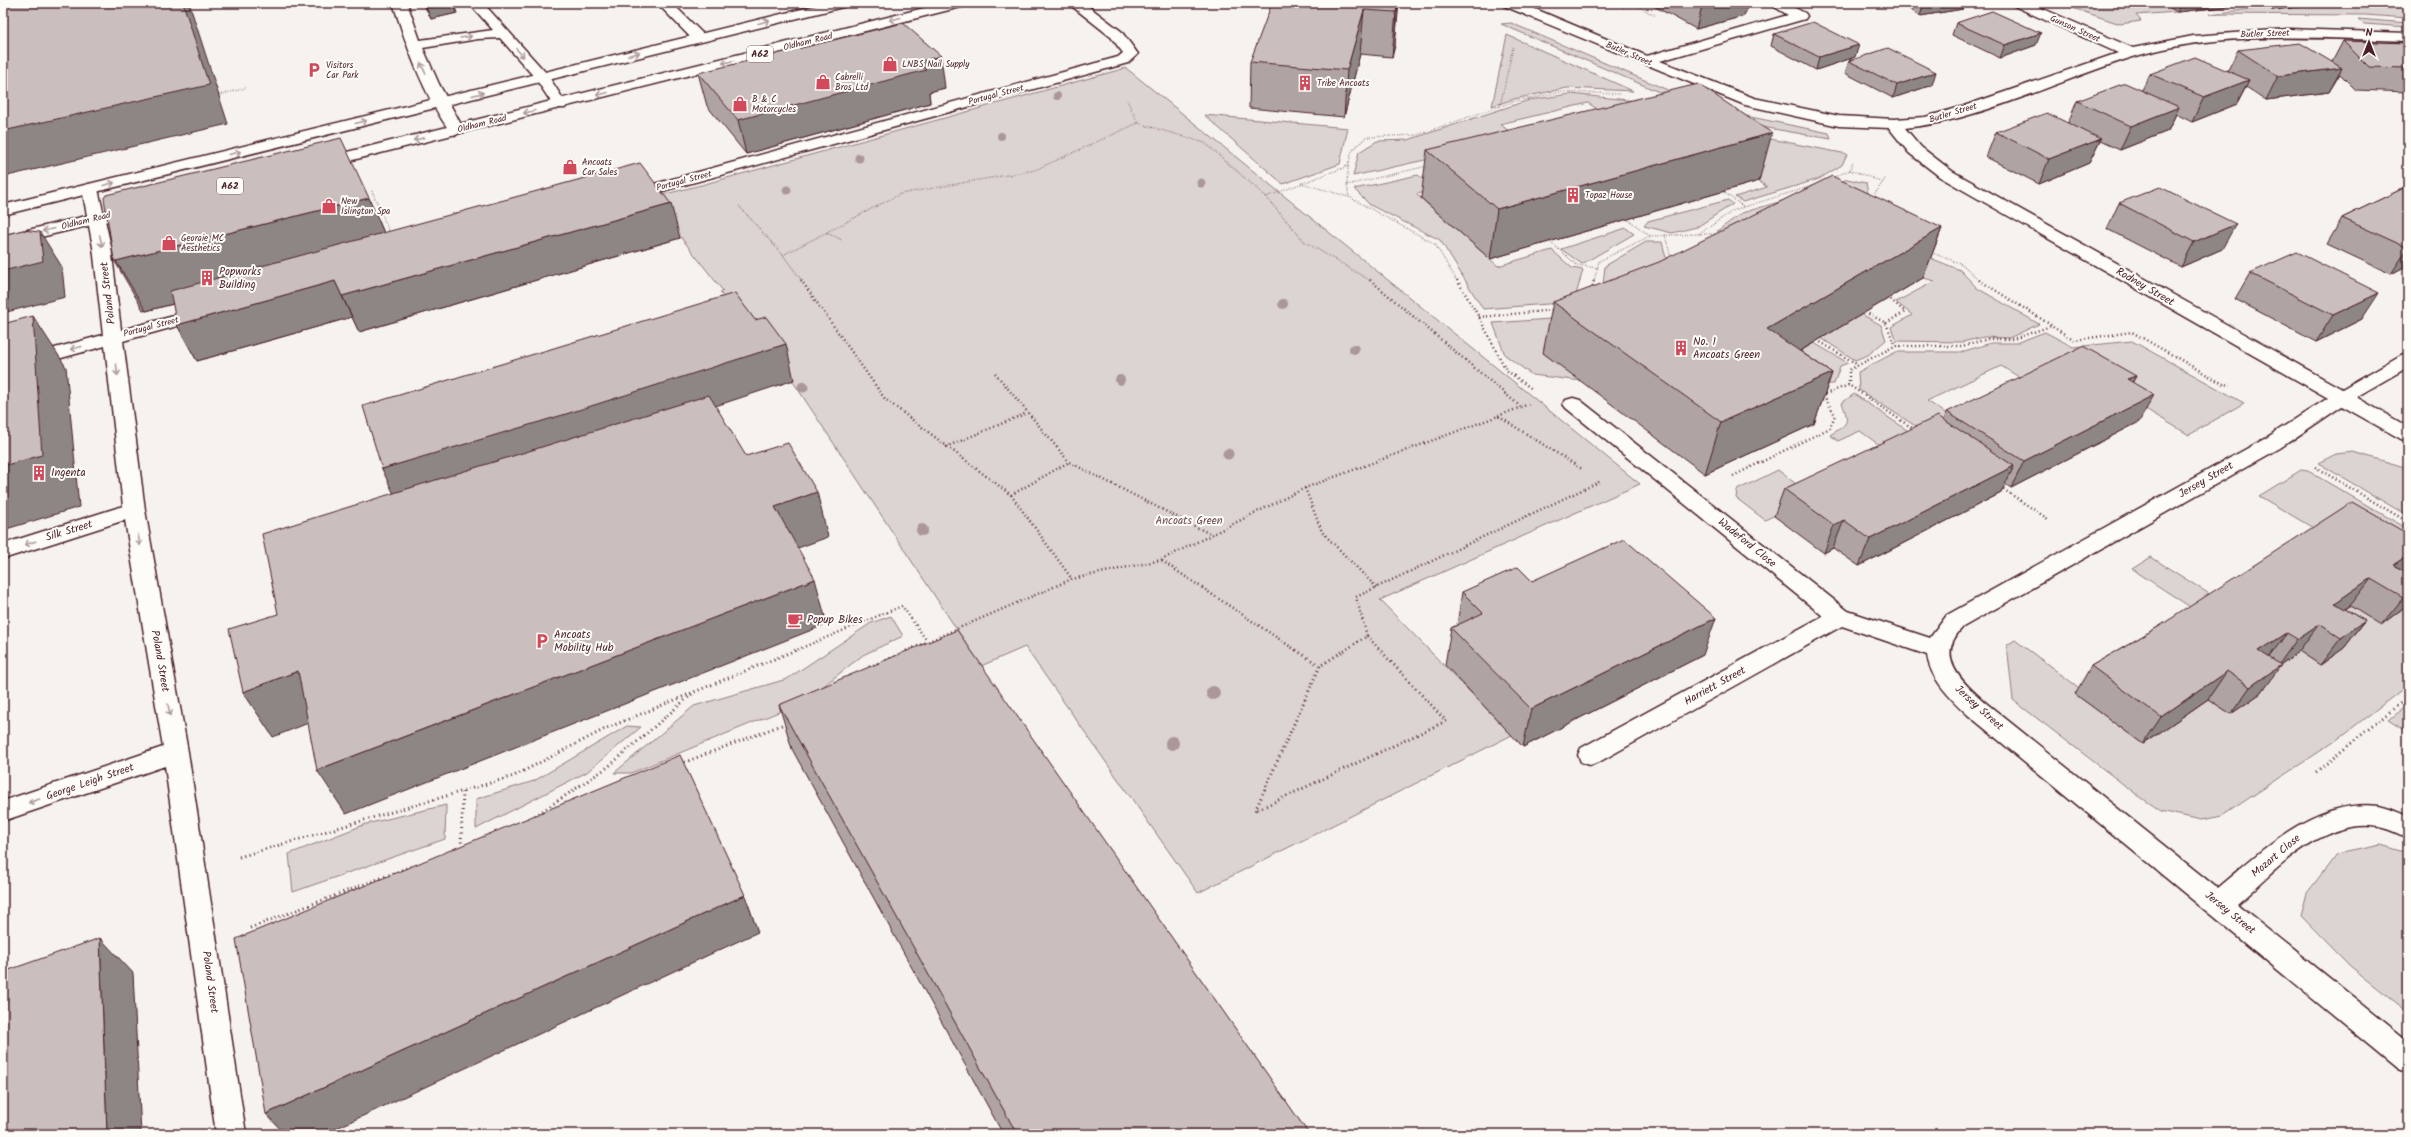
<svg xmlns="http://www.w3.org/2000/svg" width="2411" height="1137" viewBox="0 0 2411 1137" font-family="Kalam,sans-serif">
<rect width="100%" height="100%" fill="#f6f3ef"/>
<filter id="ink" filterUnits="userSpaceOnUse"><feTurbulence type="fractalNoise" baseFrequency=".025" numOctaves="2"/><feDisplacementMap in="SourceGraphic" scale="8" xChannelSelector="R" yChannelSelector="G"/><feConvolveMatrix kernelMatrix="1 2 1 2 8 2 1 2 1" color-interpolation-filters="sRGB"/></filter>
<g filter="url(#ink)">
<path fill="#dcd4d2" stroke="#937a7e" d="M2058,3H2162L2177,12L2136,15L2141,21L2120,24Z
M2330,3H2408V18L2365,15L2209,14L2268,7L2272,10Z
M2358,19L2408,23V27L2364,24Z
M1511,23L1670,91L1666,95L1501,24Z
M1507,35L1633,91L1567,88L1514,99L1492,106Z
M1126,68L1640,484L1380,600L1512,735L1198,893L1025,647L981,666L774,353L764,356L720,292L723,291L650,198L705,184Z
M1571,94L1647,102L1612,119L1588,103L1500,124L1519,139L1353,176L1359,152L1377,141L1408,140L1529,100Z
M1736,114L1829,133L1831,139L1745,124Z
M1204,115L1348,128L1340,164L1283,184Z
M1676,123L1714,128L1847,154L1842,165L1819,179L1743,202L1735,197L1767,187Z
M1418,175L1436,190L1416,194L1498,266L1552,250L1572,268L1583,270L1574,302L1483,309L1440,240L1370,205L1354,189Z
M1847,179L1866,183L1868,193L1928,257L1960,270L1977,288L2039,324L2009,338L1984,337L1962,342L1896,341L1891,327L1912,315L1896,302L1935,281L1741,231H1717L1742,213L1835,185Z
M1728,200L1733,204L1697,227L1672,233L1644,226L1648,221Z
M1626,228L1634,234L1582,264L1561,249Z
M1646,242H1662L1667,262L1601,304L1605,266Z
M1861,314L1881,325L1886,340L1868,355L1855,360L1821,338Z
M1593,316L1544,353L1582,381L1532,375L1505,355L1493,323Z
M2045,332L2073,347L2132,341L2244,403L2189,435L2077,368L2037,388L2001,366L1927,401L1964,425L1936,439L1859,390L1858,372L1896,352H1961L1991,343H2016Z
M1814,343L1848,363L1840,366L1834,384L1790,385L1767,370Z
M1854,394L1926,443L1896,457L1860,431L1838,441L1830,435C1848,423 1850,424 1842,403Z
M2353,452L2408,468V516L2318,463L2336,454Z
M1778,470L1813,497L1765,520L1736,498L1737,490Z
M2301,470L2308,471L2408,529V685L2334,742L2222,816L2201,820L2161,811L2136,794L2013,700L2007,645L2015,640L2082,690L2075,694L2143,744L2208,699L2231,714L2240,678L2299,651L2321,665L2343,648L2321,626L2350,606L2325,535L2259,496Z
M2151,557L2222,602L2201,614L2132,569Z
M891,616L903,636L863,655L803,702L631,773H614L694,706L787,679L871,623Z
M2408,704V732L2389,720Z
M627,726L641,727L587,772L476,829V799L534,781Z
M446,805L445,839L293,892L289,854L366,824Z
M2381,845L2408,853V1012L2350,966L2301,916L2307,893L2337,854Z"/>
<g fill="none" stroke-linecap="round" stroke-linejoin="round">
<defs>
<path id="minor" d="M393,3H407L420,40L493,30L469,3H483L547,74L567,105L565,108H555L536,79L500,38L478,39L423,48L439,84L464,130L456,135L451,133C423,94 407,47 393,3Z
M657,3H672L704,35L706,38L704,41H694Z
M1068,3H1084L1121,31L1138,54L1128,63L637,198H625L623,195L625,192L1118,57L1123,53L1111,37Z
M1502,3H1521L1647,56L1788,15L1768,3H1785L1805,13L1807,16L1805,19L1660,61L1754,98L1839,116L1894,119L1925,117L1961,107L2118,53L2014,6L2012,3H2030L2133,48L2193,36L2288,29L2408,33V41C2319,38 2220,30 2133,57C2061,79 1980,121 1905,128L1921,147L1952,171L2342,389L2401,355L2408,353V367L2356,397L2408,427V441L2401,439L2342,406L2280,448L1963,627C1934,657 1961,681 1986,703L2217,888C2263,850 2314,798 2379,806C2389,808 2399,813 2408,816V838C2399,834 2389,829 2379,827C2322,817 2276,871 2237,904L2408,1041V1073L2398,1069L1968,715C1952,700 1930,679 1927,655L1842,626L1599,762L1590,765L1581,762L1578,755L1581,748L1823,616L1566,408L1563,404L1566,400L1573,398L1580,400L1848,611L1930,638L1947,615L2266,438L2328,398L1940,177L1909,153L1889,128L1839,126L1745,105L1504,6Z
M90,184L96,186L98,189L111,247L121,330L204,308L210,309L213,313L210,317L123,341L145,510L188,752L246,1134H216L165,766L3,821V801L163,747L125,520L3,559V544L123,506L105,346L3,374V362L103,335L93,247L82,189L84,186Z"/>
<path id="highway" d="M826,3H849L847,6L3,215V205Z
M944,3H967L965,6L321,168L315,166L313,163L315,160Z
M136,204L142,205L144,209L142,213L3,246V236Z"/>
</defs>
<use href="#minor" stroke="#4a1f2b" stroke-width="3"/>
<use href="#highway" stroke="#4a1f2b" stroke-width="3"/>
<path stroke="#4a1f2b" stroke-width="1.5" stroke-dasharray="0.5 2" stroke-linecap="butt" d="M1632,3L1656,16
M1623,7L1634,4
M219,95L246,88
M1500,106L1513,47
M1138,123L1205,143L1264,195L1305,242L1371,281
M1850,170L1883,182
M1832,178L1850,170L1853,161
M1301,183L1349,197L1347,185L1427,166
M1347,185L1348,166
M372,191L390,234
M1722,191L1744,207
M1266,197L1348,166L1352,151L1366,137L1417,135L1515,101L1562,92L1621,94
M1349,197L1435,244L1457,281
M1872,198L1885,179
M739,206L783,255L802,281
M1627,219L1650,236
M827,233L842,240
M1699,234H1718
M1665,235L1671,258
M1549,241L1577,265L1598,268
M1930,252L1962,264L1980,281
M783,255L900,194L1035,170L1138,123L1127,100
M1594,281L1599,261L1650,236L1699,234L1734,210L1815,185"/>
<path stroke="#4a1f2b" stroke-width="2.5" stroke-dasharray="1 3" stroke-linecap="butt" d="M801,280L885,399L1011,495L1072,579
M1370,280L1521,407
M1457,280L1479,317L1506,370L1532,389
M1979,280L2051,325
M1592,290L1594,280
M1865,312L1886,323L1895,346
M1479,317L1554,310
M1886,323L1905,312L1889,298
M1817,340L1858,365
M995,373L1069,462L1212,535
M1849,385V370L1895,346H1962L1988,339H2013L2051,326L2075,340L2132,332L2223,384L2231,385
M1825,394L1849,385L1915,430
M1498,416L1529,404
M946,447L1027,413
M2315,467L2408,522
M1733,476L1830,428L1835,415L1823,394
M2000,487L2048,519
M1305,488L1322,532L1377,588
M1011,495L1069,462
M1162,561L1297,651
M1367,636L1381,651
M794,651L902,606L927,641
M906,651L1072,579L1161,560L1305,488L1498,416L1582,469
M1344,651L1367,636L1356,597L1601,481"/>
<path stroke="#4a1f2b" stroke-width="3" stroke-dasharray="1 3.5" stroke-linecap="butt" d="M1296,650L1320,666L1345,650
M1320,666L1255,811L1446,721L1380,650
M869,667L909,650
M680,764L787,723
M2316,772L2408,697
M535,816L608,767L692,694
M461,847L463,792
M239,857L514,776L607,728L796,650
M250,928L412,866"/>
<use href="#minor" fill="#fdfcf7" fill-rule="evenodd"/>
<use href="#highway" fill="#fdfcf7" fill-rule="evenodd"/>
</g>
<g fill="#ab979a">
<circle cx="1057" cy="96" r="4"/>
<circle cx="1001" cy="136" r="4"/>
<circle cx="859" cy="158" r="4.5"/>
<circle cx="1201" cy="183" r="4.5"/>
<circle cx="787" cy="190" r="4.5"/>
<circle cx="1283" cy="304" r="5"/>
<circle cx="1354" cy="349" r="5"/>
<circle cx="1120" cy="380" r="5"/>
<circle cx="803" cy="387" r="5.5"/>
<circle cx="1228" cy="454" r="5.5"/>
<circle cx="922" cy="530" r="6"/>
<circle cx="1213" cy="693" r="7"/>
<circle cx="1172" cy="743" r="7"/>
</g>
<path fill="#afa4a3" stroke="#4a1f2b" d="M423,3H453L457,13L431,19Z
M1323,3H1399L1395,45L1392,57L1360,54L1344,117L1249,108L1250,62L1322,5Z
M1648,3H1748L1744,16L1696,29Z
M1900,3H1965L1963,9L1920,16Z
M2162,3H2260L2177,12Z
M2261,3H2330L2272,10Z
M1956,23L2036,45L2000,58L1952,35Z
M1774,34L1855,57L1816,70L1771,46Z
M2343,41L2408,43V92L2356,90L2340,74L2329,92L2266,100L2246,87L2237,104L2192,122L2176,114L2168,131L2120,150L2100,141L2089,163L2039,184L1986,157L1996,132L2068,123L2077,101L2142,90L2150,74L2228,70L2238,50L2332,62Z
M1849,61L1932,85L1893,98L1845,73Z
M698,73L945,88L929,92L930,103L746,154L707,106Z
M1427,150L1759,181L1490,259L1421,198Z
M2408,186V265L2391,274L2327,244L2342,218Z
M369,198L384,233L680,238L359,332L352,317L197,361L177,325L173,304L146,311L143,310L114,260Z
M2119,203L2222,249L2181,267L2107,229Z
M1942,228L1923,278L1800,351L1832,373L1814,424L1705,474L1543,353L1553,302Z
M2250,273L2362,319L2316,342L2235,299Z
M2136,376L2132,383L2139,422L2011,488L2005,484L2001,493L1859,566L1833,548L1824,553L1774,516L1784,489L1944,420L1947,412Z
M2404,571L2402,609L2381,625L2350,606L2348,607L2345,609L2365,621L2344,648L2320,665L2299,651L2280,665L2261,693L2231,714L2208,699L2143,744L2075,694L2091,666L2158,627Z
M1532,581L1703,655L1523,747L1445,665L1451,628L1457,625L1462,592Z
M779,705L1309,1134H1003L792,749Z"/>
<path fill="#8e8685" stroke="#4a1f2b" d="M183,3H189L228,124L3,177V131Z
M444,3H453L457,13L431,19L426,7Z
M1398,3L1395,45L1392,57L1396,12Z
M1714,3H1748L1744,16L1696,29L1702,6Z
M1924,3H1965L1963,9L1920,16Z
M2181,3H2260L2177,12Z
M2276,3H2330L2272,10Z
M1364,10L1360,54L1344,117L1347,70Z
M2041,33L2036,45L2000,58L2005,45Z
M1859,45L1855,57L1816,70L1819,57Z
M941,56L945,88L929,92L930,103L746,154L738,120L917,62Z
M2342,68L2329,92L2266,100L2278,76Z
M1936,72L1932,85L1893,98L1897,85Z
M2249,80L2237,104L2192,122L2204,97Z
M2179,107L2168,131L2120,150L2131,126Z
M1772,133L1759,181L1490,259L1497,209Z
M2101,139L2089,163L2039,184L2049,159Z
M369,198L390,247L146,311L116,261Z
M671,204L680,238L359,332L342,296Z
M2236,224L2222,249L2181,267L2194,242Z
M1942,228L1923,278L1751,380L1767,329Z
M40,232L62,267L65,297L3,313V271Z
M2408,248V265L2391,274Z
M335,281L352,317L197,361L177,325Z
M2379,293L2362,319L2316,342L2333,315Z
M33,316L66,367L79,507L3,530V466Z
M786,344L794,380L580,451L400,507L382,469Z
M1832,373L1814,424L1705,474L1721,422Z
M2136,376L2121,403L2127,379Z
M2154,395L2139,422L2011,488L2024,461Z
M2014,466L2001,493L1859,566L1870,539Z
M817,492L828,537L787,552L775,507Z
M1844,520L1833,548L1824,553L1834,525Z
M2408,555V566L2404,571L2393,565Z
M815,579L827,624L346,814L317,770Z
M2371,579L2350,606L2348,607L2322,625L2335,603L2368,580Z
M2408,594V602L2402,609L2381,625L2403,598Z
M1716,618L1703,655L1523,747L1531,709Z
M2365,621L2344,648L2320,665L2341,638Z
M2319,624L2299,651L2277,667L2297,639Z
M2287,633L2267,660L2259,651Z
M2281,665L2261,693L2231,714L2250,687Z
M298,671L326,716L273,737L243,692Z
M2227,671L2208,699L2143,744L2161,717Z
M745,895L758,932L324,1134H285L266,1114Z
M100,938L133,973L141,1134H107Z"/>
<path fill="#cbbfbe" stroke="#4a1f2b" d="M3,3H183L209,85L3,131Z
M424,3H444L426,7Z
M1272,3H1301L1322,5L1323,3H1398L1396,12L1364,10L1347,70L1250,62Z
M1695,3H1714L1702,6Z
M1992,11L2041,33L2005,45L1956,23Z
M1813,22L1859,45L1819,57L1774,34Z
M903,23L941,56L917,62L926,70L738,120L698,73L760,58Z
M2343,41L2408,43V68L2369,67Z
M2300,43L2342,68L2278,76L2238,50Z
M1888,48L1936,72L1897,85L1849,61Z
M2195,57L2249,80L2204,97L2150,74Z
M2125,83L2179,107L2131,126L2077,101Z
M1698,84L1772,133L1497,209L1427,150Z
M2047,113L2101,139L2049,159L1996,132Z
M341,138L369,198L116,261L114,260L104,198L106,195Z
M640,163L671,204L342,296L335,281L177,325L170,291Z
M1832,176L1942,228L1767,329L1832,373L1721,422L1553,302L1659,262Z
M2408,186V248L2342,218Z
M2160,187L2236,224L2194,242L2119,203Z
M23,230L40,232L43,261L3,271V235Z
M2297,252L2379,293L2333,315L2250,273Z
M735,293L755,320L766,317L786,344L566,414L382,469L363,406Z
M33,316L42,455L3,466V324Z
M2083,346L2136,376L2127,379L2154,395L2024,461L1947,412Z
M709,395L746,456L788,443L817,492L775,507L815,579L317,770L298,671L243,692L229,629L278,614L262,534Z
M1938,416L2014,466L1870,539L1844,520L1834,525L1784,489Z
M2352,502L2408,534V555L2393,565L2408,573V594L2403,598L2371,579L2368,580L2335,603L2365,621L2341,638L2319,624L2297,639L2287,633L2259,651L2281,665L2250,687L2227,671L2161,717L2091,666L2158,627Z
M1624,539L1716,618L1531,709L1451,628L1483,613L1462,592L1518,567L1532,581Z
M957,630L1309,1134H1017L779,705Z
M680,755L745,895L266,1114L236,939Z
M100,938L107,1134H3V972Z"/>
<defs><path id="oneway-shaft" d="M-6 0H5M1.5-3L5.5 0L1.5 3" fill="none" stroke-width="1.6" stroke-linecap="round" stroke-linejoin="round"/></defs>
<g stroke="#ac999b">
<use href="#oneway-shaft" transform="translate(895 19) rotate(166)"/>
<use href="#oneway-shaft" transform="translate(764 22) rotate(-14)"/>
<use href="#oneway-shaft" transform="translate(466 37) rotate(-9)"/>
<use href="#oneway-shaft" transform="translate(520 53) rotate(48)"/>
<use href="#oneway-shaft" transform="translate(634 54) rotate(-14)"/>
<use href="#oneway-shaft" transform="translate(728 62) rotate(166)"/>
<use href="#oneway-shaft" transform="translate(423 68) rotate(-115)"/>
<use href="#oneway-shaft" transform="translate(478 94) rotate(-14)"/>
<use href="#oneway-shaft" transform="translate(602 94) rotate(166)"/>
<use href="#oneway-shaft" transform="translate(529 112) rotate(166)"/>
<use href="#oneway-shaft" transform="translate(361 122) rotate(-14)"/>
<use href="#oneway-shaft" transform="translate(419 139) rotate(166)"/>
<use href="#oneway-shaft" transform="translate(235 153) rotate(-14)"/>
<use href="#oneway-shaft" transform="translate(109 184) rotate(-14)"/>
<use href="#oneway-shaft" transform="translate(48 230) rotate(166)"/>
<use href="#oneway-shaft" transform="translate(101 241) rotate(77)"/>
<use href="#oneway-shaft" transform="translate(76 348) rotate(165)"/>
<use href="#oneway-shaft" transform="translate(117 370) rotate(83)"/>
<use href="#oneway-shaft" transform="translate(139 540) rotate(80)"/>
<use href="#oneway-shaft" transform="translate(30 543) rotate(163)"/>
<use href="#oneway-shaft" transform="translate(169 710) rotate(80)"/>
<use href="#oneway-shaft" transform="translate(34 801) rotate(161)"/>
</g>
</g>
<defs>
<symbol id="shop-bare" viewBox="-9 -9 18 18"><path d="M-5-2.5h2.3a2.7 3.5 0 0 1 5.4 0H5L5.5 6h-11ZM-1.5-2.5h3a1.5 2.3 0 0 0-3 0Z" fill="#d1495b" stroke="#fdfcf7" stroke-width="2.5" paint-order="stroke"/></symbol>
<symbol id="parking-bare" viewBox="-9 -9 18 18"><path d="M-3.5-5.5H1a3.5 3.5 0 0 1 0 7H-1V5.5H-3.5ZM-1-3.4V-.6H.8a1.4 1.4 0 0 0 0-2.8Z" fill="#d1495b" stroke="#fdfcf7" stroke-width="2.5" paint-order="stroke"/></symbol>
<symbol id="building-bare" viewBox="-9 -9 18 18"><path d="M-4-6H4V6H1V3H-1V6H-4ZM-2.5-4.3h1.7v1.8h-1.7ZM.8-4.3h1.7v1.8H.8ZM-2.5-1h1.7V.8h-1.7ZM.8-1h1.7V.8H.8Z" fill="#d1495b" stroke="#fdfcf7" stroke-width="2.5" paint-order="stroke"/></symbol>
<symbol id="cafe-bare" viewBox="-9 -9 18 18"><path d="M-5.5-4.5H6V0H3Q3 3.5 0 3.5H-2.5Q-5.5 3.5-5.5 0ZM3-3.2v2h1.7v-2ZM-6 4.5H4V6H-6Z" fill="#d1495b" stroke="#fdfcf7" stroke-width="2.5" paint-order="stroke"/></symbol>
</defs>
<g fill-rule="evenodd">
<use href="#shop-bare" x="879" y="53" width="22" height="22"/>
<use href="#parking-bare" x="303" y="59" width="22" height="22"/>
<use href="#shop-bare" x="812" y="71" width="22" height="22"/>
<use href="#building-bare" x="1294" y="72" width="22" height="22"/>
<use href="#shop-bare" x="729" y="93" width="22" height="22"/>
<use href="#shop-bare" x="559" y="156" width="22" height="22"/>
<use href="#building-bare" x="1562" y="184" width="22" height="22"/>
<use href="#shop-bare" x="318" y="195" width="22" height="22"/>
<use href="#shop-bare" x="158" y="232" width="22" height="22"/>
<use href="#building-bare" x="196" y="267" width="22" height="22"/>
<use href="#building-bare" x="1670" y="337" width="22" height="22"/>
<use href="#building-bare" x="28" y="462" width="22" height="22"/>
<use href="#cafe-bare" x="784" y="609" width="22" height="22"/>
<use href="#parking-bare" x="531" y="630" width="22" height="22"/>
</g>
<g text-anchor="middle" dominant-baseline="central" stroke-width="4" stroke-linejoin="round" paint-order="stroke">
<g font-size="9" fill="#4a1f2b" stroke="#fdfcf7">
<text transform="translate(2075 29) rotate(24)">Gunson Street</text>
<text transform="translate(2265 34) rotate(-2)">Butler Street</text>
<text transform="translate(808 42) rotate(-14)">Oldham Road</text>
<text transform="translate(1629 54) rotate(23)">Butler Street</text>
<text transform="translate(996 95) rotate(-15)">Portugal Street</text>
<text transform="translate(1953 113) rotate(-17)">Butler Street</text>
<text transform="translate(482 124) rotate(-14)">Oldham Road</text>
<text transform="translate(684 181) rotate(-15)">Portugal Street</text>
<text transform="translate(86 221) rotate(-14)">Oldham Road</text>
<text transform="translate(151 327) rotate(-15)">Portugal Street</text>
</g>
<g font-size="9" fill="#4a1f2b" stroke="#fdfcf7" text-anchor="start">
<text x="902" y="64">LNBS Nail Supply</text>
<text x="326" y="65">Visitors<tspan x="326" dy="10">Car Park</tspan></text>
<text x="835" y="77">Cabrelli<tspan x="835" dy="10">Bros Ltd</tspan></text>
<text x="1317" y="83">Tribe Ancoats</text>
<text x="752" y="99">B &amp; C<tspan x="752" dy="10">Motorcycles</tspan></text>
<text x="582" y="162">Ancoats<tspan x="582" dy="10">Car Sales</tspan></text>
<text x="1585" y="195">Topaz House</text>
<text x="341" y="201">New<tspan x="341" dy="10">Islington Spa</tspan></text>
<text x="181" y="238">Georgie MC<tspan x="181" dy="10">Aesthetics</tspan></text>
</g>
<g fill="#fdfcf7" stroke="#806168" stroke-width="1">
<rect x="747" y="46" width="26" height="16" rx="3"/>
<rect x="217" y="178" width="26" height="16" rx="3"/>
</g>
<g font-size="10" font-weight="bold" fill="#4a1f2b">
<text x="760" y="54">A62</text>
<text x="230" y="186">A62</text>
</g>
<g font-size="11" fill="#4a1f2b" stroke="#fdfcf7" text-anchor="start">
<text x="219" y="272">Popworks<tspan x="219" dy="13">Building</tspan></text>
<text x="1693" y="342">No. 1<tspan x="1693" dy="13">Ancoats Green</tspan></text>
<text x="51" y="473">Ingenta</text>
<text x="807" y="620">Popup Bikes</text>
<text x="554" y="635">Ancoats<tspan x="554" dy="13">Mobility Hub</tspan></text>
</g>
<g font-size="11" fill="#4a1f2b" stroke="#fdfcf7">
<text transform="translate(2145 287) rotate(30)">Rodney Street</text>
<text transform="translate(108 293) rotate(-97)">Poland Street</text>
<text transform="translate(2206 480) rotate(-30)">Jersey Street</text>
<text transform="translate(69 531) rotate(-17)">Silk Street</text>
<text transform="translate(1747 543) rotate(39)">Wadeford Close</text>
<text transform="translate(160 661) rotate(80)">Poland Street</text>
<text transform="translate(1715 686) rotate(-29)">Harriett Street</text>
<text transform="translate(1979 708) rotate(42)">Jersey Street</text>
<text transform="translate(90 782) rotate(-19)">George Leigh Street</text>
<text transform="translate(2276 856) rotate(-40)">Mozart Close</text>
<text transform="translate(2230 913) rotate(39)">Jersey Street</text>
<text transform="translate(210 982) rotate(82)">Poland Street</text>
</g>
<g font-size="11" fill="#6e4c55" stroke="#fdfcf7">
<text x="1189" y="521">Ancoats Green</text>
</g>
</g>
<rect width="2411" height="1137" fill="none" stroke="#fdfcf7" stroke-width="16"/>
<rect x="8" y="8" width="2395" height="1121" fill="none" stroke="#4a1f2b" stroke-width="1.5" filter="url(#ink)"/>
<g transform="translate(2369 42)" stroke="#fdfcf7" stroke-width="3" paint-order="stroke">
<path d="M0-3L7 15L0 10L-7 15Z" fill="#4a1f2b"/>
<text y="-6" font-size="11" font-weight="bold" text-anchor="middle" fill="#4a1f2b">N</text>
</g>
</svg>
